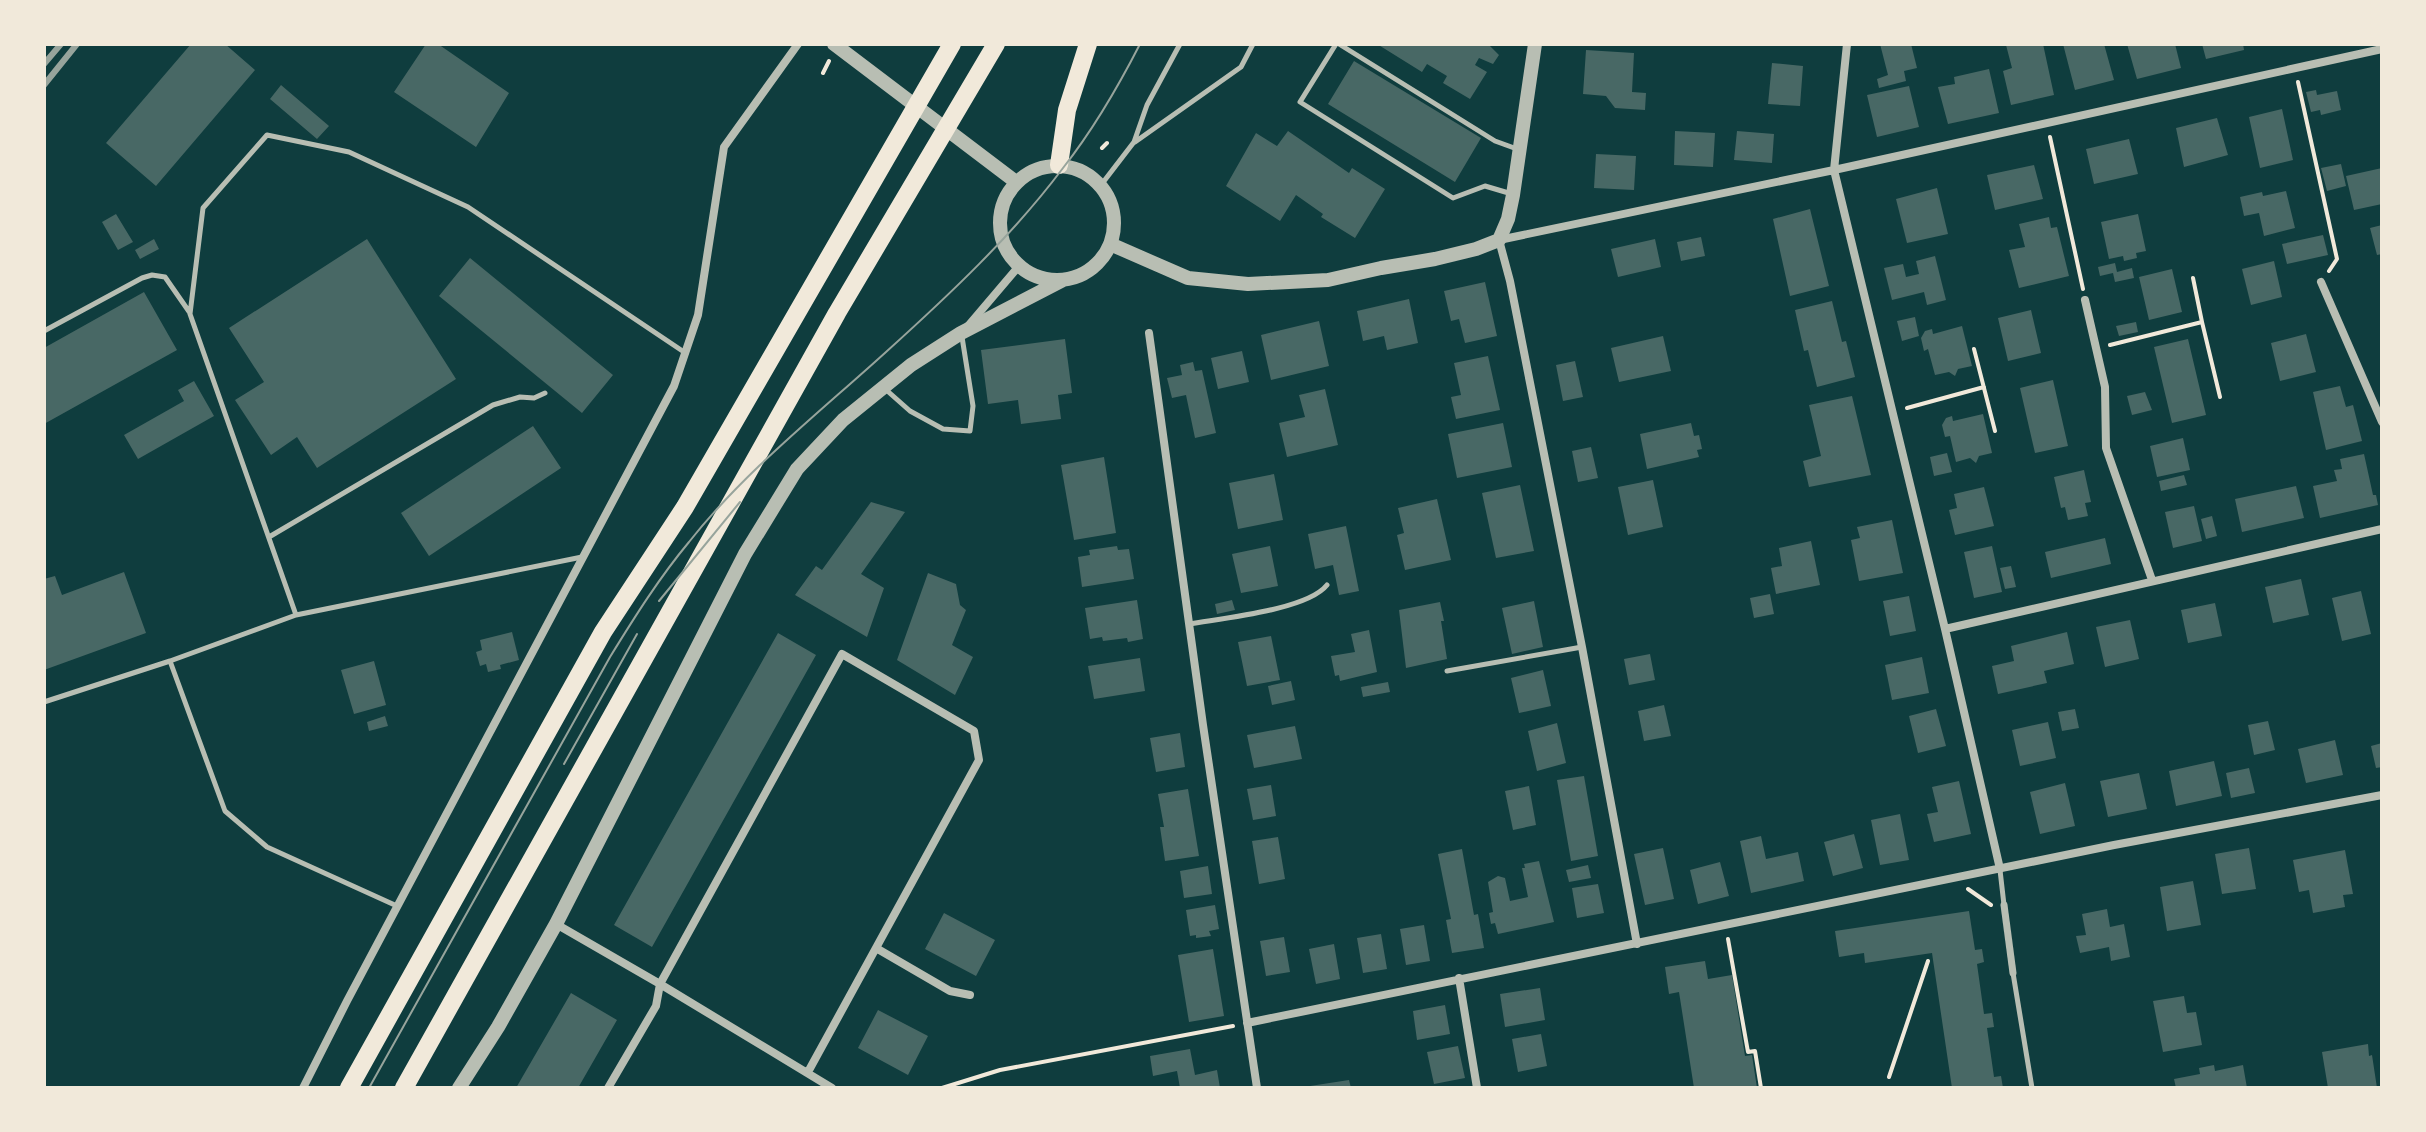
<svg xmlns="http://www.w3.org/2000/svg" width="2426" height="1132" viewBox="0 0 2426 1132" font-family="'Fira Sans Condensed',sans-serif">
<rect width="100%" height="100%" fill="#0f3d3e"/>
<path fill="#486865" d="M191,44H225L255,70L156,186L106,143Z
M426,44H438L509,93L476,147L394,92Z
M1377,44H1488L1499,55L1493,64L1479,58L1475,65L1487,72L1470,99L1443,83L1447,76L1427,64L1422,72Z
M1880,44H1911L1917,68L1904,71L1906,81L1879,88L1877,79L1888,75Z
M2012,44H2043L2054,95L2011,105L2003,71L2012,68L2006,45Z
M2063,44H2104L2114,80L2075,90Z
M2127,44H2175L2181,68L2137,79Z
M2202,44H2243L2244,50L2206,59Z
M1586,50L1634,53L1632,92L1646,93L1645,110L1615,108L1606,96L1583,94Z
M1354,61L1481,138L1455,182L1328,104Z
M1772,63L1803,66L1800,106L1768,104Z
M1989,69L1999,113L1948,124L1938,87L1955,84L1954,77Z
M281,85L329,126L317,139L270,99Z
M1909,86L1919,127L1877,137L1867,95Z
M2316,90L2317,95L2337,91L2341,110L2321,115L2320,110L2311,112L2306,92Z
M2282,109L2293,160L2260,168L2249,117Z
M2217,118L2228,155L2184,167L2176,128Z
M1288,131L1349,173L1352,168L1385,189L1355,238L1321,217L1323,214L1296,195L1280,221L1226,186L1256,133L1277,146Z
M1675,131L1715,133L1713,167L1674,165Z
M1737,131L1774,134L1772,163L1734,160Z
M2129,139L2138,174L2094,184L2086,149Z
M1596,154L1636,156L1634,190L1594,188Z
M2341,164L2346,186L2327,191L2321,168Z
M2034,165L2043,199L1995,210L1987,175Z
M2382,168V204L2354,210L2346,176Z
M1937,188L1948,234L1907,243L1896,199Z
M2286,191L2295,228L2264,236L2259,213L2244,216L2240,197L2262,192L2263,196Z
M1810,209L1829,286L1790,296L1773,219Z
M116,214L133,242L118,250L102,222Z
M2138,214L2146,251L2136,253L2137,258L2124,261L2123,256L2109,259L2101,222Z
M2049,217L2051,228L2057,227L2069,276L2019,288L2009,250L2025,247L2019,224Z
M2382,225V254L2377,255L2370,228Z
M2323,235L2328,255L2287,264L2282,244Z
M1701,237L1705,256L1681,261L1677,242Z
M154,239L159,249L140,259L135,250Z
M367,239L456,379L317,468L297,437L271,455L235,400L264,382L229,328Z
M1655,239L1661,267L1618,277L1611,249Z
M1935,256L1946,300L1927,305L1924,292L1892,300L1884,268L1903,264L1906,277L1919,274L1916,261Z
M470,258L613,375L582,413L439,296Z
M2274,261L2282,297L2251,305L2242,269Z
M2115,263L2117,272L2132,268L2134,278L2115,282L2113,273L2100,276L2098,267Z
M2172,269L2182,312L2149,320L2139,277Z
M1485,282L1497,336L1465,343L1459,319L1451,321L1444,291Z
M144,292L177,350L44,424V348Z
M1409,299L1418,343L1387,350L1384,336L1363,341L1357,311Z
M1832,301L1842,342L1846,341L1855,377L1817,387L1808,350L1804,351L1795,310Z
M2031,310L2041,353L2008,361L1998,318Z
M1915,317L1919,336L1902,341L1897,321Z
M1319,321L1329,366L1271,380L1261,335Z
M2136,322L2138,332L2119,336L2116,326Z
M1962,326L1972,366L1958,369L1955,376L1949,372L1935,375L1928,349L1924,351L1921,338L1925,331L1932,329L1933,334Z
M2306,334L2316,372L2280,381L2271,343Z
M1663,336L1671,371L1619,382L1611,348Z
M1065,339L1072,393L1058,395L1061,419L1021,424L1018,400L988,404L981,350Z
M2188,339L2206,415L2172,423L2154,347Z
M1242,351L1249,382L1218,389L1211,358Z
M1488,356L1500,410L1456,419L1451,397L1461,395L1454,363Z
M1575,361L1583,397L1563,401L1556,365Z
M1193,362L1195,371L1202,370L1216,433L1195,438L1186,395L1172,398L1167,378L1182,375L1180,365Z
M2053,380L2068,446L2035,453L2020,388Z
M194,381L214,416L138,459L124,435L184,401L178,390Z
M2340,386L2346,407L2353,405L2362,441L2326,450L2313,392Z
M1325,389L1338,445L1287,457L1279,423L1305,417L1299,395Z
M2145,392L2152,410L2132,415L2127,396Z
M1852,396L1871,475L1809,487L1803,461L1821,456L1809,405Z
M1983,414L1992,453L1979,456L1976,463L1970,458L1956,462L1950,436L1945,437L1942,425L1946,418L1952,416L1953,421Z
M1503,423L1512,467L1457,478L1448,434Z
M1691,423L1694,436L1699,435L1702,449L1697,450L1699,457L1647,469L1640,434Z
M533,426L561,468L429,556L401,513Z
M2183,438L2190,470L2157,477L2150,446Z
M1591,447L1598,478L1578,482L1572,451Z
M1947,453L1952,472L1934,476L1930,457Z
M2364,454L2373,495H2376L2378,505L2320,518L2313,486L2337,481L2334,470L2342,469L2340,459Z
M1104,457L1116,533L1074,540L1061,465Z
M2084,470L2091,502L2085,503L2088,516L2068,520L2065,507L2061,508L2054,477Z
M1274,474L1283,520L1238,529L1229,483Z
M2184,475L2187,485L2161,491L2159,481Z
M1653,480L1663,527L1628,535L1618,487Z
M1520,485L1534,551L1496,558L1482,493Z
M2296,486L2304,518L2242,532L2235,499Z
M1984,487L1994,526L1955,535L1949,510L1957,508L1954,494Z
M1437,499L1451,560L1405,570L1397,535L1404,533L1398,508Z
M871,502L905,512L861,574L884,588L867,637L795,595L816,566L822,570Z
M2194,506L2202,541L2173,548L2165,512Z
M2212,516L2217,536L2206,539L2201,519Z
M1892,520L1903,573L1859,581L1851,540L1860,538L1857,527Z
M1346,526L1359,591L1339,595L1333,565L1315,569L1308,534Z
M2105,538L2111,564L2051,578L2045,552Z
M1811,541L1820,585L1776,594L1771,568L1782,566L1779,548Z
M1117,546L1118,550L1129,549L1134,579L1082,587L1078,557L1090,555L1089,550Z
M1270,546L1278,586L1241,593L1232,554Z
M1992,546L2002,592L1974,598L1964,552Z
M2011,566L2016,587L2005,589L2000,568Z
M124,572L146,633L44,670V579L55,576L62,595Z
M928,573L956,584L960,605L966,610L952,645L973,657L955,695L897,660Z
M2301,579L2309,615L2273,623L2265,587Z
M2361,591L2371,634L2342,641L2332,598Z
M1770,594L1774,614L1754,618L1750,598Z
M1909,596L1916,631L1890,636L1883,601Z
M1137,600L1143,639L1128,642L1127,638L1103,641L1102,637L1090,639L1085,608Z
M1232,600L1235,610L1217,614L1215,604Z
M1534,601L1543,647L1512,654L1502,608Z
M1440,602L1444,621H1441L1447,659L1406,668L1399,610Z
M2215,603L2222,636L2188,643L2181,610Z
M2130,620L2139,659L2105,667L2096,627Z
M1369,630L1377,672L1340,681L1339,675L1335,676L1331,656L1355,652L1351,634Z
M512,632L519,660L500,665L501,669L488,672L486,664L480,666L476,652L482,650L480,640Z
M2067,632L2074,664L2044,671L2047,683L1998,694L1992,666L2014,661L2011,646Z
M778,633L816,655L652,947L614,925Z
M1271,636L1280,680L1247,686L1238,642Z
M1650,654L1655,680L1629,685L1624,659Z
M1922,657L1929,693L1892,700L1885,665Z
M1140,658L1145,691L1094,699L1088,666Z
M374,661L386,705L354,714L341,670Z
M1543,670L1551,706L1519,713L1511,678Z
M1291,681L1295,700L1272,705L1268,686Z
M1388,682L1390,692L1363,697L1361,687Z
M1664,705L1671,736L1644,741L1638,711Z
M1936,709L1946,746L1918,753L1909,716Z
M2075,709L2079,728L2062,731L2058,712Z
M385,716L388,726L369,731L367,722Z
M2268,721L2275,750L2254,755L2248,725Z
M2048,722L2056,758L2020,766L2012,730Z
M1557,723L1566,763L1537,771L1528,731Z
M1295,726L1302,759L1254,768L1247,735Z
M1180,733L1185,767L1156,772L1150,738Z
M2335,740L2343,775L2306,783L2298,749Z
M2382,743V767L2376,768L2371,746Z
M2214,761L2222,796L2176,806L2169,771Z
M2249,768L2255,793L2231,798L2226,773Z
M2139,773L2147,809L2108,817L2100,781Z
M1584,776L1598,856L1571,861L1557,780Z
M1959,781L1971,834L1934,842L1927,814L1938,812L1932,787Z
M2065,783L2075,826L2040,834L2030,792Z
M1271,785L1276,816L1253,820L1247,789Z
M1529,786L1536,825L1513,830L1505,791Z
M1188,789L1199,856L1165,861L1160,827H1164L1158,794Z
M1900,814L1909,860L1880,865L1871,820Z
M1854,834L1863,868L1833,876L1824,842Z
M1761,836L1766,859L1798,852L1804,881L1751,893L1740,841Z
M1278,837L1285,879L1259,884L1252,841Z
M1663,848L1674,899L1645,905L1634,854Z
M2249,848L2256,889L2222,894L2215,854Z
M1462,849L1474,915L1478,914L1484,948L1452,953L1446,920L1451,919L1438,854Z
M2345,850L2353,894L2343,895L2345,907L2313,913L2309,890L2299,892L2293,860Z
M1539,861L1554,922L1498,934L1495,923L1491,924L1489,913L1493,912L1488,882L1498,876L1505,878L1510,901L1528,897L1522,868H1525L1524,864Z
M1720,862L1729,896L1698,904L1690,870Z
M1588,865L1591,878L1569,882L1566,870Z
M1208,866L1212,894L1184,898L1180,871Z
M2193,881L2201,925L2167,931L2160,887Z
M1598,884L1604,913L1577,918L1572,888Z
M1215,905L1219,929L1209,931L1211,936L1196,938V935L1190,936L1186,910Z
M2107,909L2110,927L2124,924L2130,957L2111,961L2109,947L2080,953L2076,936L2086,935L2082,914Z
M1969,911L1975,950L1982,949L1984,962L1977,964L1984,1014L1992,1013L1994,1027L1987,1028L1994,1077L2001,1076L2003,1088H1952L1932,953L1865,963L1864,953L1839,957L1835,931Z
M944,913L995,940L976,976L925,949Z
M1424,925L1430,961L1406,965L1400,929Z
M1381,934L1387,969L1363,973L1357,938Z
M1284,937L1290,972L1266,976L1260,941Z
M1334,944L1340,979L1316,984L1309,949Z
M1213,949L1224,1016L1189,1022L1178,955Z
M1705,961L1708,979L1732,975L1745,1056L1752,1055L1757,1088H1694L1679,992L1669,994L1665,967Z
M1540,988L1545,1020L1505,1027L1500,994Z
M571,993L617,1020L578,1088H516Z
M2184,996L2187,1013L2196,1012L2202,1045L2163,1052L2153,1001Z
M1445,1005L1450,1034L1417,1040L1413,1011Z
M878,1010L928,1036L908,1075L858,1048Z
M1541,1034L1547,1066L1518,1072L1512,1039Z
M2368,1044L2369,1056L2372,1055L2377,1088H2328L2322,1052Z
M1458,1046L1465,1078L1434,1084L1427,1052Z
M1190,1049L1195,1075L1217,1070L1220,1088H1180L1177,1071L1153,1076L1150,1056Z
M2214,1065L2215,1071L2243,1065L2247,1088H2176L2174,1079L2200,1074L2199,1068Z
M1349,1080L1351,1088H1310V1086Z"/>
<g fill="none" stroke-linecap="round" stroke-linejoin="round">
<path stroke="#f1e9da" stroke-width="4" d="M823,73L829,61
M2298,82L2337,259L2329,271
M2050,137L2083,289
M1102,148L1107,143
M2202,322L2220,397
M2110,345L2202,322L2193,278
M1974,349L1995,431
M1907,408L1984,387
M1968,889L1991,905
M1728,939L1748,1052L1755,1051L1761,1088
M1889,1077L1928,961
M942,1088L1000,1070L1233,1026"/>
<path stroke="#b8beb3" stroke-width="5" d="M1336,44L1300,102L1453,198L1485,186L1512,194
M1339,44L1495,141L1517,149
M1135,142L1241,67L1253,44
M1101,185L1134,142L1147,105L1180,44
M44,331L142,278L152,275L165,277L190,313
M884,388L910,411L943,429L970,431L973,406L962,337
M269,537L493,405L520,397L534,398L545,393
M296,615L190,314L203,208L267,135L349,152L468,207L684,352
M1189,624C1223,618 1307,610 1327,585
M1447,671L1582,647
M44,702L170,661
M2000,870L2004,905
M397,906L267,847L225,811L170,661L296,615L582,557
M2013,973L2032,1088"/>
<path stroke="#b8beb3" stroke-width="7" d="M2004,905L2013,973"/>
<path stroke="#b8beb3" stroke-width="8" d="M1847,44L1834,170L1945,629L2000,869
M2321,282L2382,422
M2085,300L2105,387L2106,448L2152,580
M968,326L1019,266
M1149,333L1203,725L1257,1088
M1945,629L2382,529
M556,924L660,984L842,654L974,731L979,760L808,1072
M1637,944L1582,647L1510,281L1499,240L1834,170L2382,49
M876,948L950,991L970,995
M1459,978L1477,1088
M1247,1023L2114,845L2382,795
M303,1088L347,1001L674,386L698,315L724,147L798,44
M608,1088L656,1006L660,984L832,1088"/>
<path stroke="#b8beb3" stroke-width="14" d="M834,44L1016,182
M1000 223a57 57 0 1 1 114 0a57 57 0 1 1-114 0Z
M1110,244L1188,278L1248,284L1328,280L1381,268L1435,259L1476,249L1499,240L1508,219L1513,195L1535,44
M459,1088L498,1027L556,924L745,554L797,469L843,420L911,365L961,333L1063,280"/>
<path stroke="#f1e9da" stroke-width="18" d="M1059,165L1067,110L1088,44
M349,1088L603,632L685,507L952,44
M404,1088L837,313L996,44"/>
<path stroke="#97a49c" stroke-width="2" d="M659,601L740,502
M564,764L637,634
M369,1088L610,657C634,618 659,578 689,542C744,472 820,412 886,352C949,295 1012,236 1063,168C1093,130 1118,87 1140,44"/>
<path stroke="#97a49c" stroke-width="6" d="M44,64L61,44
M44,85L77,44"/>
</g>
<rect width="2426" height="1132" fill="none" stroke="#f1e9da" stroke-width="92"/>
</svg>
